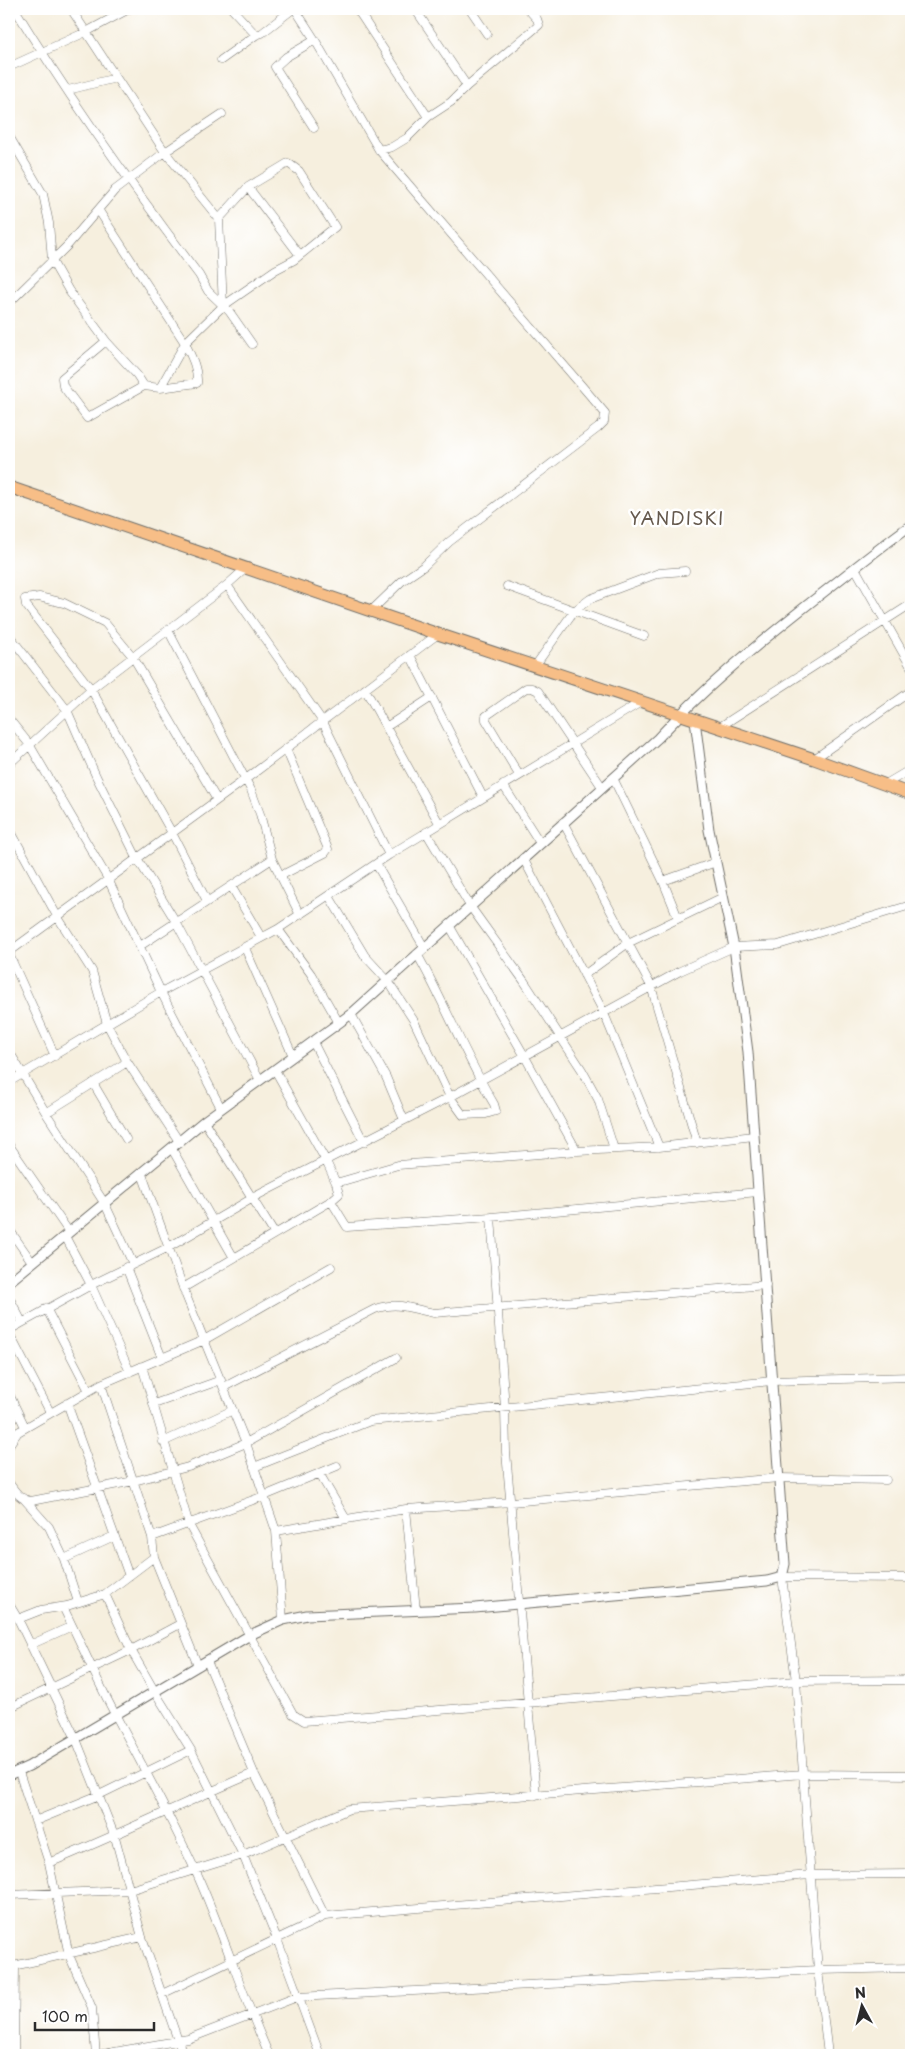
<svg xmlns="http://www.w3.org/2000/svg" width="920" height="2064" viewBox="0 0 920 2064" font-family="'Playpen Sans',sans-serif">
<rect width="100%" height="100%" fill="#fff"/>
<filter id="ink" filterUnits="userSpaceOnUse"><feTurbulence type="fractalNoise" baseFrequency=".02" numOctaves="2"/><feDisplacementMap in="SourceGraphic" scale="10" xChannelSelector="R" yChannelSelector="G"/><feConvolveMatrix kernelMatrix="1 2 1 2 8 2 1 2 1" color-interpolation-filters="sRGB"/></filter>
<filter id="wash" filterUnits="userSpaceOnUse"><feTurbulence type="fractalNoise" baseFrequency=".0096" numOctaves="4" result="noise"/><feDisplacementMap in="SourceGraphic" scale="20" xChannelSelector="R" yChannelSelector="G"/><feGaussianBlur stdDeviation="1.12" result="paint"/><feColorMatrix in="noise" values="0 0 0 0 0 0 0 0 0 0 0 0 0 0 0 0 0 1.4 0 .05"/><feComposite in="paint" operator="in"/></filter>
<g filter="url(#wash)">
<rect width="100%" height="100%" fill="#f6efde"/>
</g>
<g filter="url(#ink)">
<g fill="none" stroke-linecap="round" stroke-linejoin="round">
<defs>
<path id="minor" d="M15,9C71,101 134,189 199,275L208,291L229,311L252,344
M71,9L165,152L219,219L223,306
M232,9L256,35
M295,9L315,40L379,150L605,413L604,422L598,428L449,542L424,566L402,581L371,611
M357,9L428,117
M415,9L467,86
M470,9L487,34
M221,60L256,35L262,33L293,9
M9,67L86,32L129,9
M68,90L116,78
M314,128L275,67L286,57L315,40
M9,136L43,194L49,223L52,261L69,291L106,341L137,375L144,386
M379,150L392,147L407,138L428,117L451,102L467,86L539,25L537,19L528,9
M248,187L299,254
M99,211L185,343C191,356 198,368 197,383L160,388L144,386L87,418L63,386L62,378L106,341
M9,303L67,246L115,190L165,152L222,114
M160,388L185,343L223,306L275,270L294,260L335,227L299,171L288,163L248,187L219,219
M855,568L911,667
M227,585L323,722L389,855
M507,586L644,636
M168,630L251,790L260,814L272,859L300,915
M9,635L67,710L96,776L137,858L176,922L260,1080
M410,655L483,797
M535,666L574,611L590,599L659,573L685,571
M365,689L439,823
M9,719L29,744L108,879L161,992L221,1108
M386,727L432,697
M718,728L911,604
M814,759L911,691
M9,764L91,689L227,585L246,568
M519,775L486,720V716L526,688H532L538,691L602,787
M613,778L663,881L678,918
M503,785L540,843
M884,785L911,769
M563,822L651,986L697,1143
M9,828L57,916L92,971L107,1024L126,1060L180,1143
M426,832L470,906L524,981L582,1070L598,1099L614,1149
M523,858L603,1011L659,1147
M376,864L424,947
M280,876L325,853L328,849L286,749
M663,881L716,862
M231,886L261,937
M329,896L365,956L388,981L414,1021L450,1097L463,1115L486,1114L496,1111L494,1104C465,1056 445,1003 417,954
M207,901L172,833L91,689L26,605L25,599L39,597L64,603L105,623L133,657L217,800
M449,925L524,1055L577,1151
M278,929L311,974L339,1023
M140,946L272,859
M245,948L293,1056
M9,952L246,779L438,634
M9,954L55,1056
M584,975L628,943L723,897
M351,1014L386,1077L404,1120
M313,1042L364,1142
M9,1051L46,1113L105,1204L133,1264
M9,1082L161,992L278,929L389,855L641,702
M93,1083L126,1139
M46,1113L124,1064L126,1060
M204,1121L274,1233
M9,1145L69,1232
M172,1149L234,1258
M142,1174L185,1293L246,1443L276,1531L283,1620
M336,1183L398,1165L577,1151L659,1147L754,1136
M331,1201L347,1227L491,1217L758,1192
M491,1217L505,1408L506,1452L536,1795
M9,1229L32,1262
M65,1236L91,1285L130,1372
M126,1267L162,1358
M183,1288L331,1201L339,1194L336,1183L326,1161L275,1070
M9,1297L22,1322
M46,1308L89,1391
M9,1330L91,1285L169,1247L258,1195L450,1097L680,971L734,947L778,945L911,905
M9,1333L50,1412
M142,1366L189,1525L293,1714L304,1721L796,1681L911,1680
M101,1384L152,1537L154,1557L198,1666
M224,1387L375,1309C400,1301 410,1309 434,1313L766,1285
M9,1394L25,1427
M67,1403L129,1576
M154,1404L221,1380
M163,1442L233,1410
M9,1445L18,1432L101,1384L204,1340L331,1267
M254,1467L370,1421L772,1381L911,1377
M319,1473L346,1519
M9,1483C15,1491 20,1500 31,1501L134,1481L188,1467L246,1443L396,1358
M25,1500L49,1527L64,1559L78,1602
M406,1509L416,1610
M276,1531L406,1509L511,1502L779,1478L886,1480
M152,1537L264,1496L337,1466
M64,1559L114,1536
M105,1594L131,1650L155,1692L191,1750L243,1855L277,1939L320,2055
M9,1604L18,1619L76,1739L115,1837L142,1937L183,2055
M63,1607C81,1643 97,1681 116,1716C144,1768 171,1818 196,1872C223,1932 242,1995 269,2055
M18,1619L41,1610L67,1606L105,1594L154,1557
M30,1645L72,1626
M207,1661L254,1773L325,1916
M13,1706L131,1650L180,1624
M19,1772L49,1863L69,1955L92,2008L96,2055
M35,1821L99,1795L191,1750
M49,1863C118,1835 185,1802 254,1773
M9,1895L130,1890L243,1855L349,1809L803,1774L911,1775
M9,1967L142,1937
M162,1994L325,1916L810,1875L911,1874
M14,2055L15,1967
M97,2055L188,2039L297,1997L818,1970L911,1968
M828,2055L818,1970L796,1681L782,1577L911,1578"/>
<path id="tertiary" d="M9,1282L204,1121L351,1014L658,738C703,689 754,647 806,606C841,579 875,551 911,525
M9,1775L29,1766L250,1635L283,1620L307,1615L475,1608L767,1581L782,1577L785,1564L748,1052L734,947L709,830L695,720"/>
<path id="primary" d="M9,487L438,634L814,759L911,794"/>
</defs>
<use href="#minor" stroke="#72706a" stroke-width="9"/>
<use href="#tertiary" stroke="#72706a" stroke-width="11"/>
<use href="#primary" stroke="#72706a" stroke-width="13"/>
<use href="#minor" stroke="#fff" stroke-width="8"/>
<use href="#tertiary" stroke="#fff" stroke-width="9"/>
<use href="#primary" stroke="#f7be87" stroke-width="11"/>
</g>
</g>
<g text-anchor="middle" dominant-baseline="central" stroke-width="5" stroke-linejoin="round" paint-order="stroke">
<g font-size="18" letter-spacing="1" fill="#65594d" stroke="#fff">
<text x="677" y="517">YANDISKI</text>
</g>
</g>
<rect width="920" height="2064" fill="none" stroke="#fff" stroke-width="30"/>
<g transform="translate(862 2006) rotate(353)" stroke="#ffffff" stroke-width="4" paint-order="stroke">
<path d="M0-4L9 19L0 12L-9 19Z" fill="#2b2b2b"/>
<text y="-8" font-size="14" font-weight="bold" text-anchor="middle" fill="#2b2b2b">N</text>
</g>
<path d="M35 2022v8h119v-8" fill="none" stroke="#2b2b2b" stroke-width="2.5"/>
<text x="42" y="2022" font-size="15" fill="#2b2b2b" stroke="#ffffff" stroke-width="4" paint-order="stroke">100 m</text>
</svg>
